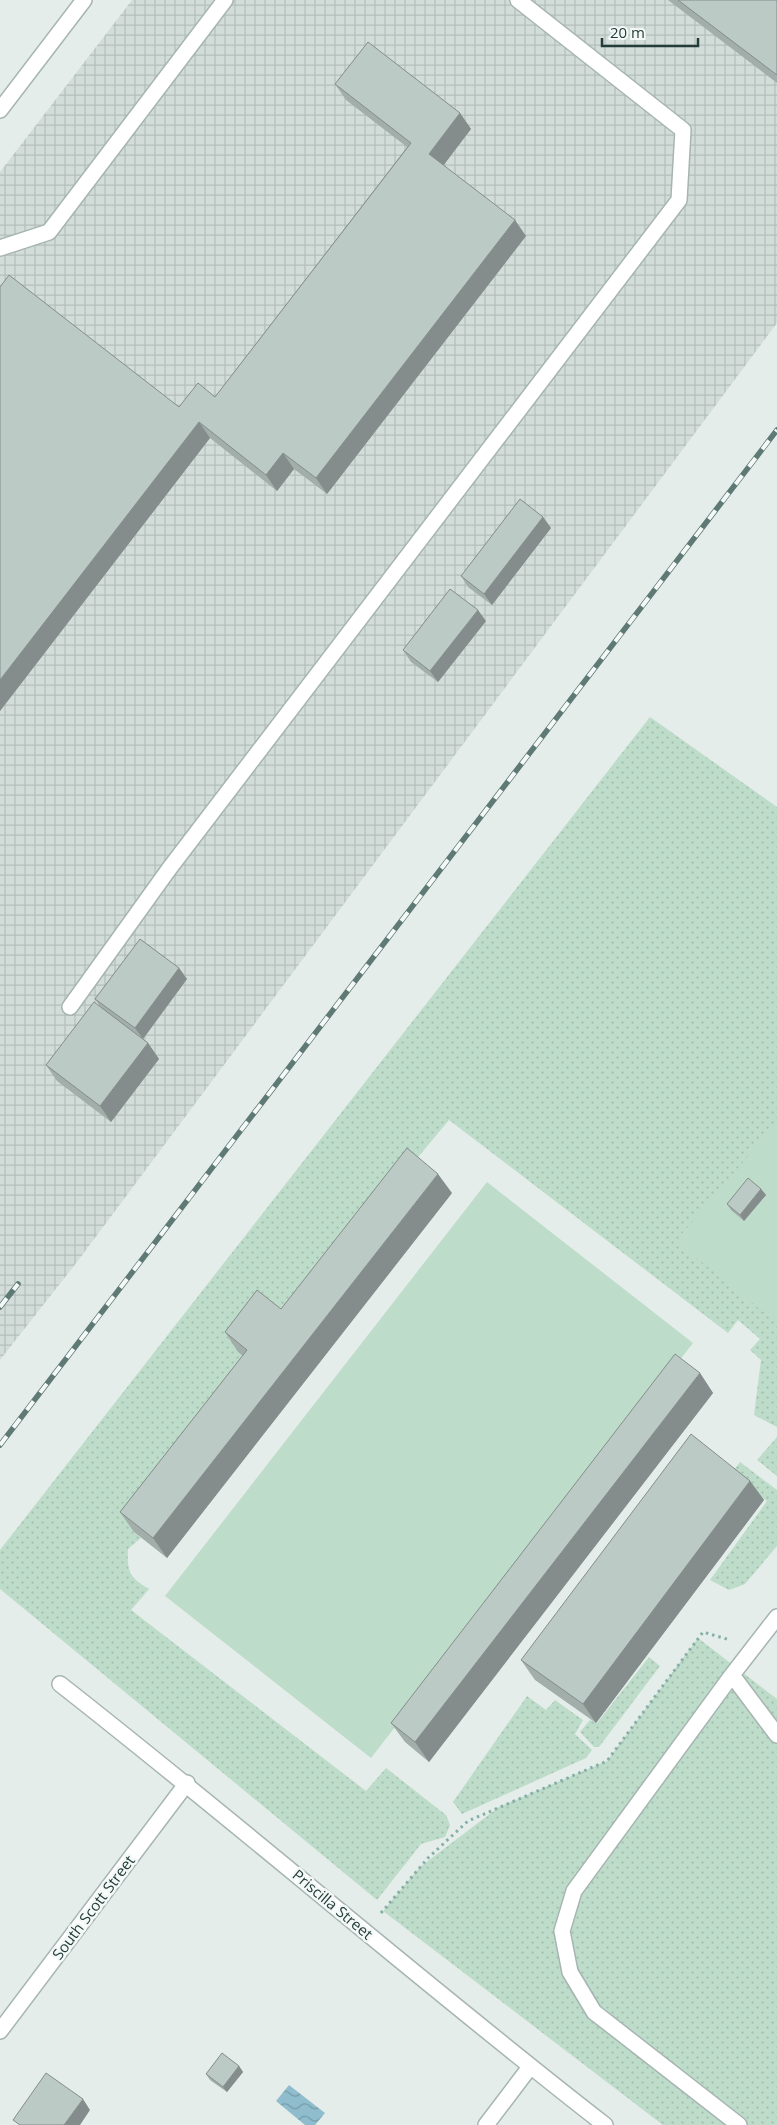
<svg xmlns="http://www.w3.org/2000/svg" width="777" height="2125" viewBox="0 0 777 2125" font-family="'Open Sans',sans-serif">
<defs>
<pattern id="industrial-grid" width="8" height="8" patternUnits="userSpaceOnUse" patternTransform="scale(1.25)"><rect width="8" height="8" fill="#d2ddd9"/><path d="M0 4h8M4 0v8" fill="none" stroke="#b4bfbb"/></pattern>
<pattern id="grass-dots" width="8" height="8" patternUnits="userSpaceOnUse" patternTransform="scale(1.25)"><rect width="8" height="8" fill="#bedcca"/><path d="M2 2h.1M6 6h.1" fill="none" stroke="#a3beae" stroke-width="1.8" stroke-linecap="round"/></pattern>
<pattern id="water-waves" width="16" height="10" patternUnits="userSpaceOnUse" patternTransform="scale(1.25)"><rect width="16" height="10" fill="#8fbdce"/><path d="M0 5q4-4 8 0t8 0" fill="none" stroke="#759ba8"/></pattern>
</defs>
<rect width="100%" height="100%" fill="#e4edea"/>
<path fill="url(#industrial-grid)" d="M132,0H777V323L77,1262L0,1360V172Z"/>
<path fill="url(#grass-dots)" d="M650,717L777,807V1427L754,1415L761,1360L750,1350L760,1339L738,1320L728,1333L449,1120L398,1181L405,1187L239,1352L261,1370L134,1532L141,1538L128,1549C127,1571 129,1577 149,1589L131,1610L366,1791L386,1768L446,1815L450,1825L445,1837L421,1844L377,1900L0,1589V1550Z
M777,1437V1476L757,1460Z
M740,1462L777,1490V1546L745,1584L729,1590L710,1580L767,1501L731,1474Z
M698,1638L777,1699V2125H663L383,1911L420,1867L499,1807L607,1761Z
M649,1657L660,1666L599,1747H594L580,1732L590,1720L597,1723Z
M527,1696L546,1710L555,1700L583,1720L575,1734L592,1750L586,1758L462,1814L453,1802Z"/>
<path fill="#bedcca" d="M777,1122V1323L676,1241Z
M487,1182L693,1343L371,1758L165,1596Z"/>
<path fill="url(#water-waves)" d="M289,2085L325,2113L315,2125H305L276,2101Z"/>
<g fill="none" stroke-linecap="round" stroke-linejoin="round">
<defs>
<path id="minor" d="M0,110L84,0
M0,248L49,232L225,0
M70,1007L169,869L679,200L683,130L518,0
M777,1617L732,1675L777,1735
M732,1675L574,1891L562,1931L570,1972L594,2012L739,2125
M60,1684C244,1828 421,1982 605,2125
M0,2031L187,1783
M486,2125L530,2067"/>
</defs>
<use href="#minor" stroke="#a7b5b2" stroke-width="18"/>
<path stroke="#86aea7" stroke-width="3" stroke-dasharray="2.5 4" stroke-linecap="butt" d="M381,1913L428,1858L468,1821L607,1761L703,1632L730,1640"/>
<use href="#minor" stroke="#fff" stroke-width="15"/>
<defs>
<path id="rail" d="M0,1307L18,1284
M0,1445L777,430"/>
</defs>
<use href="#rail" stroke="#5f7975" stroke-width="5.5"/>
<use href="#rail" stroke="#f4f9f7" stroke-width="4" stroke-dasharray="11" stroke-linecap="butt"/>
</g>
<path fill="#a2aeaa" d="M668,0H777V83Z
M335,84L460,113L471,129L443,165L526,236L327,494L294,469L277,491L210,438L0,711V287L179,407L215,397L407,147L346,100Z
M543,517L551,528L492,605L468,587L461,576Z
M486,621L438,682L411,662L403,650Z
M179,968L187,979L143,1039L148,1043L159,1059L111,1122L57,1081L46,1065L102,1009L95,999Z
M761,1189L766,1195L744,1221L731,1210L727,1204Z
M452,1193L167,1558L134,1532L120,1512L243,1356L238,1352L225,1332L281,1309Z
M700,1373L713,1393L429,1762L405,1742L391,1723Z
M750,1481L764,1500L596,1723L535,1680L521,1660Z
M239,2066L243,2072L227,2092L210,2080L206,2074Z"/>
<path fill="#848d8b" d="M460,113L471,129L440,170L429,154Z
M515,220L526,236L327,494L316,478Z
M199,422L210,438L0,711V680Z
M283,453L294,469L277,491L266,475Z
M543,517L551,528L492,605L484,594Z
M478,610L486,621L438,682L430,671Z
M179,968L187,979L143,1039L135,1028Z
M148,1043L159,1059L111,1122L100,1106Z
M438,1174L452,1193L167,1558L153,1538Z
M761,1189L766,1195L744,1221L740,1215Z
M700,1373L713,1393L429,1762L415,1742Z
M750,1481L764,1500L596,1723L583,1704Z
M239,2066L243,2072L227,2092L223,2087Z
M83,2099L90,2110L80,2125H64Z"/>
<path fill="#bccac6" stroke="#848d8b" d="M678,0H777V75Z
M368,42L460,113L429,154L515,220L316,478L283,453L266,475L199,422L0,680V287L9,275L179,407L198,383L215,397L411,143L335,84Z
M520,499L543,517L484,594L461,576Z
M450,589L478,610L430,671L403,650Z
M140,939L179,968L135,1028L95,999Z
M94,1002L148,1043L100,1106L46,1065Z
M407,1148L438,1174L153,1538L120,1512L247,1350L225,1332L257,1290L281,1309Z
M748,1178L761,1189L740,1215L727,1204Z
M675,1354L700,1373L415,1742L391,1723Z
M691,1434L750,1481L583,1704L521,1660Z
M222,2053L239,2066L223,2087L206,2074Z
M46,2073L83,2099L64,2125H20L13,2120Z"/>
<g text-anchor="middle" dominant-baseline="central" stroke-width="5" stroke-linejoin="round" paint-order="stroke">
<g font-size="15" fill="#243d3a" stroke="#f4f9f7">
<text transform="translate(333 1904) rotate(40)">Priscilla Street</text>
<text transform="translate(93 1907) rotate(-53)">South Scott Street</text>
</g>
</g>
<path d="M602 38v8h96v-8" fill="none" stroke="#243d3a" stroke-width="2.5"/>
<text x="610" y="38" font-size="15" fill="#243d3a" stroke="#f4f9f7" stroke-width="4" paint-order="stroke">20 m</text>
</svg>
